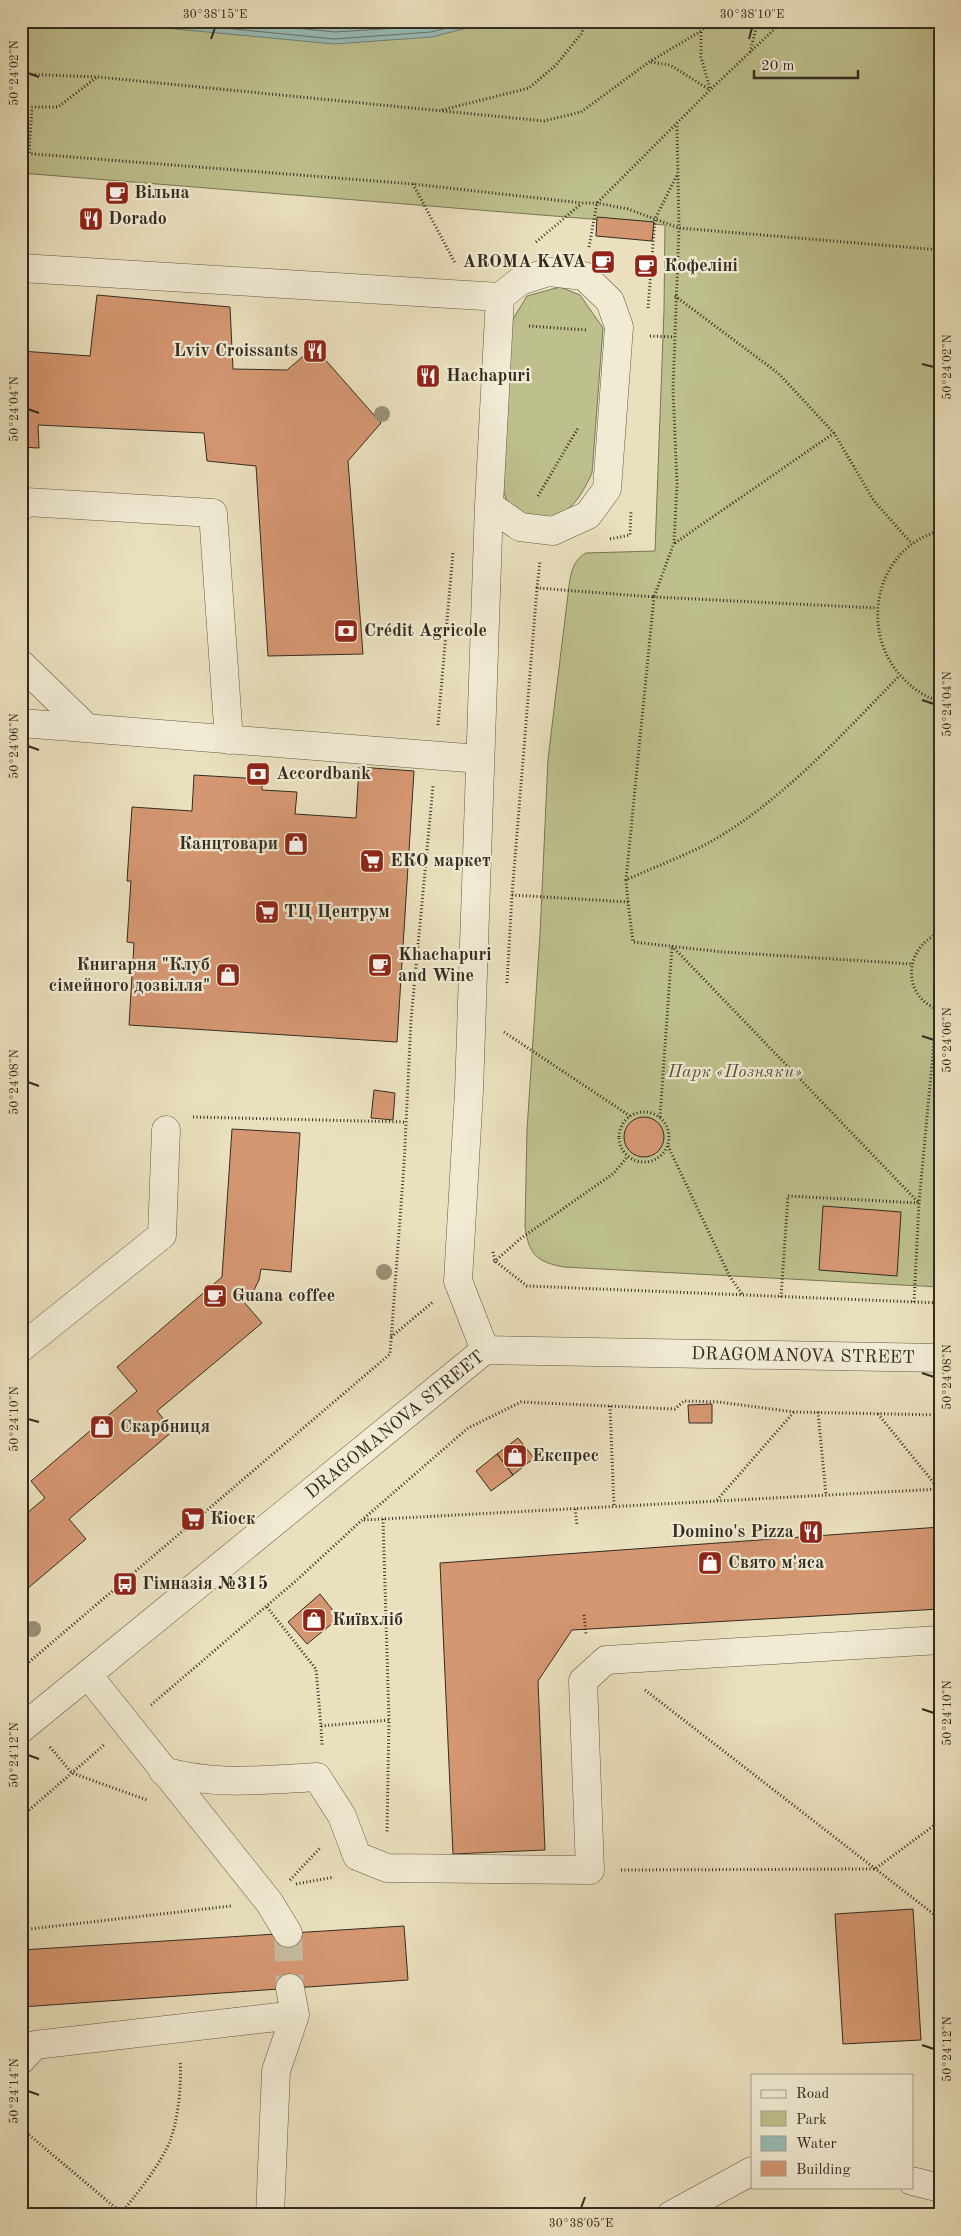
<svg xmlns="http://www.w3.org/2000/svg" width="961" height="2236" viewBox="0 0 961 2236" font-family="'Old Standard TT',serif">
<rect width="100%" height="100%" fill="#eae0bd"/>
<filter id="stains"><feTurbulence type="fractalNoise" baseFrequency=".004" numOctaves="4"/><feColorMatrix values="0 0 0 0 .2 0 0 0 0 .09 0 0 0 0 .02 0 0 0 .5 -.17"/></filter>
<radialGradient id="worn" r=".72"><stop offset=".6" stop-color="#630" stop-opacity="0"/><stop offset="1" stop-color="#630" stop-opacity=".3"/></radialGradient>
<path fill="#bdc08d" stroke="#787657" d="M21,21H940V1287L564,1267C537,1262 529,1255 525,1227L527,1130L540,935L548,759L568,594C570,578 571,561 586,553L655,551L664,310L665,225L21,173Z
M560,287L580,295L603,328L592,473C582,495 569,517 543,520C536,521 527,517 520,516L506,499L500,478L510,324L527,296Z"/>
<path fill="#98bcb6" stroke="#70827a" d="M91,21H494L432,37L334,44Z"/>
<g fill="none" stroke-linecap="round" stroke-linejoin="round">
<path stroke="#66746c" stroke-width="1" d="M153,21L334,39L431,32L474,21
M224,21L335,32L430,26L448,21
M300,21L335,25L386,21"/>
</g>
<path fill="#d59772" stroke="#332c21" d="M597,217L654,222L652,241L596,236Z
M97,295L230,307L233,369L287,370L314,347L381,423L348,461L363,654L268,656L256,466L207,461L204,433L38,425L39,448L21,447V351L90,356Z
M359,767L414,771L397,1042L129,1025L134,943L127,942L131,881H127L132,807L192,811L194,775L262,779V790L297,792L295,814L356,818Z
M374,1090L395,1093L393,1120L371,1118Z
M624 1137a20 20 0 1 1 40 0a20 20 0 1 1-40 0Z
M232,1129L300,1133L291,1272L261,1269L259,1280L253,1292L243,1301L262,1323L157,1411L173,1431L69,1519L86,1539L21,1594V1518L45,1498L31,1481L137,1391L117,1367L222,1277Z
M823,1206L901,1212L897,1276L819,1270Z
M712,1404V1423H689L688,1405Z
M518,1438L534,1458L513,1475L497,1454Z
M497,1454L513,1475L491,1491L476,1471Z
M940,1527V1609L572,1630L538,1681L545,1850L453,1854L440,1563Z
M320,1594L339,1618L307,1644L288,1622Z
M913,1909L921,2040L843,2044L835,1914Z
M404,1926L408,1980L21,2007V1950Z"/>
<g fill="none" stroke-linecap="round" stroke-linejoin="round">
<path stroke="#c5bc9e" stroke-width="28" stroke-dasharray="28 14" stroke-linecap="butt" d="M288,1933L290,1988"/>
<defs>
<path id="minor" d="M21,268L500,297L520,281L549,272L584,276L610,301L619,327L607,489L588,515L553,531L520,527L489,505
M21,507L26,502L213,513L229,740
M21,664L87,728
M21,723L480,759
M21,1348L162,1235L166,1130
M485,1350L458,1281L469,1091L489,505L500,297
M88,1675L269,1902L288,1933
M21,1729L485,1350L940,1358
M163,1771C215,1786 264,1780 317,1777L342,1816L357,1856L387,1868L590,1870L583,1681L606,1660L940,1640
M21,2060L35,2045L295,2015
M912,2181L940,2188
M270,2215L276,2071L295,2015L290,1988
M671,2215L752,2171"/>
</defs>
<use href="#minor" stroke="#615948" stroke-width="29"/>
<path stroke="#332c21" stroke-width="3" stroke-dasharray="1 2.5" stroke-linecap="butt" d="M701,32V57L710,89
M750,52L758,21
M651,62L670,65L710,90
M21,74L98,77L544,121L581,112L649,62L701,31L709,21
M21,107H58L97,77
M442,110L529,88L556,65L581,34L587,21
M21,153L413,184L582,203H597L628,209L679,228L940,250
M29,153L32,108
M413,184L455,263
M536,242L581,204
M589,247L597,203L710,90L783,21
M675,296L778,373L834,433L874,501L912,544
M648,308L655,219L677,175
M529,326L587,330
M650,336L674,337
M538,496L578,428
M940,531C873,548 857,637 907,682C916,691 927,698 940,701
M610,539L630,535L631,511
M675,543L834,433
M537,588L540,561
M438,725L453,552
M626,880L654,597L877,608
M512,895L628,902L633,942L723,952L912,964
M628,902L626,880C654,867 685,856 712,841C783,800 843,734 899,676
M940,933C903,947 901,998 940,1010
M672,946L919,1203L788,1196L781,1297
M507,983L512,895L537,588L654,597L674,543L677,484L673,389L679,228L677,126
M504,1032L630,1116
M619 1137a25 25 0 1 1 50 0a25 25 0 1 1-50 0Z
M193,1117L406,1122
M660,1117L672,947
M668,1146L730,1277L742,1294
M493,1252L495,1261L527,1286L940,1303
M494,1262L520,1239L614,1173L628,1156
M914,1302L919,1203L937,1010
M391,1337L433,1302
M610,1406L614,1506
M818,1412L826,1495
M878,1414L938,1488
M717,1500L794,1412
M575,1509L577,1525
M383,1519L389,1720L387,1833
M364,1520L940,1489
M267,1607L316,1669L321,1726L389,1720
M584,1615L586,1635
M21,1669L390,1354L404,1165L411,1020L433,786
M645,1690L940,1919
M151,1705L298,1579L362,1520L468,1428L521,1402L675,1409L684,1401L719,1402L794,1412L940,1415
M321,1726L322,1745
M50,1747L72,1773L147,1800
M21,1817L104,1745
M621,1870L875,1869L940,1821
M290,1880L320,1848
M296,1884L334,1877
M21,1930L231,1906
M21,2128L124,2215
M119,2215C136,2196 160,2165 170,2141C178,2121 182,2082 180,2061"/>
<use href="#minor" stroke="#f1ebd4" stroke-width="28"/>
</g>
<g fill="#999176">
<circle cx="382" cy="414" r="8"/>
<circle cx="384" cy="1272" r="8"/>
<circle cx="33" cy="1629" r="8"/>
</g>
<path fill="none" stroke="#332c21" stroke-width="2" d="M211,39L215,28M749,39L752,28M28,73L39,77M922,364L934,367M28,409L39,413M922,700L934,704M28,746L39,750M922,1036L934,1040M28,1082L39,1086M922,1373L934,1377M28,1419L39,1422M922,1709L934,1713M28,1755L39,1759M922,2045L934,2049M28,2091L39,2095M581,2208L585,2197"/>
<defs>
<symbol id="cafe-square" viewBox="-11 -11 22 22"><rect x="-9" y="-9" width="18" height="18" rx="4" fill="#8f2418" stroke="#f1ebd4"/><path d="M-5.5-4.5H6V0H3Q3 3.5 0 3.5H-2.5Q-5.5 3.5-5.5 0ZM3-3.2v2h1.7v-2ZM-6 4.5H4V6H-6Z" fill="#fff"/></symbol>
<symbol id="restaurant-square" viewBox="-11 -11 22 22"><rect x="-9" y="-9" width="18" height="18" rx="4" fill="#8f2418" stroke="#f1ebd4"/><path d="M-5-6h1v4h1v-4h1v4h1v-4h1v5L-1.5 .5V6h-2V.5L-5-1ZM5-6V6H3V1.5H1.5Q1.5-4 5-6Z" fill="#fff"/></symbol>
<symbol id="bank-square" viewBox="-11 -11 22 22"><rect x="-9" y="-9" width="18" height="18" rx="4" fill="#8f2418" stroke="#f1ebd4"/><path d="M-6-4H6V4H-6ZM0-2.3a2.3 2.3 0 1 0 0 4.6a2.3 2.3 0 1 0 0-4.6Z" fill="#fff"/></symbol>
<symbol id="shop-square" viewBox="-11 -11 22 22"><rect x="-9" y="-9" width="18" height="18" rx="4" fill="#8f2418" stroke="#f1ebd4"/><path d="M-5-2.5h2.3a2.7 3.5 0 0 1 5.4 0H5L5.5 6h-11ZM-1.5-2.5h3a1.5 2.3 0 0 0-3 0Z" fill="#fff"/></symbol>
<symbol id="supermarket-square" viewBox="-11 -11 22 22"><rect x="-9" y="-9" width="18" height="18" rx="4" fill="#8f2418" stroke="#f1ebd4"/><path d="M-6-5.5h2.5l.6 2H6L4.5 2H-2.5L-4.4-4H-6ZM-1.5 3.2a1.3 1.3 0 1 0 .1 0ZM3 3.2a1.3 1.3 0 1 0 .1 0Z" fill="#fff"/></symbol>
<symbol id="bus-square" viewBox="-11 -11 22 22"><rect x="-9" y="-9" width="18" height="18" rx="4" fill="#8f2418" stroke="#f1ebd4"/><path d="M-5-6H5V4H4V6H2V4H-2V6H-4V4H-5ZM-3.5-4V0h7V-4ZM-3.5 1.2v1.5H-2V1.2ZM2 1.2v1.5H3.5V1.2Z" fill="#fff"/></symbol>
</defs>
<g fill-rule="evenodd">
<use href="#cafe-square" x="103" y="179" width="28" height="28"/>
<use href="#restaurant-square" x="77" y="205" width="28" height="28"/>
<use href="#cafe-square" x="589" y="248" width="28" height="28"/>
<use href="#cafe-square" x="632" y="252" width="28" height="28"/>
<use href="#restaurant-square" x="301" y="337" width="28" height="28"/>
<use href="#restaurant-square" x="414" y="362" width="28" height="28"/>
<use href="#bank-square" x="332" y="617" width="28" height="28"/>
<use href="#bank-square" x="244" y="760" width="28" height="28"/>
<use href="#shop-square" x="282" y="830" width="28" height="28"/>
<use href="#supermarket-square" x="358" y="847" width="28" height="28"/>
<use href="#supermarket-square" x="253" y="898" width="28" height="28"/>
<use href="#cafe-square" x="366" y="951" width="28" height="28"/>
<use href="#shop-square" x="214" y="961" width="28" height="28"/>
<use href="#cafe-square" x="201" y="1282" width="28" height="28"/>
<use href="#shop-square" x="88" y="1413" width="28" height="28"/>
<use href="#shop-square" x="501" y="1442" width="28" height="28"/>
<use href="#supermarket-square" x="179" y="1505" width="28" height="28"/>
<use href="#restaurant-square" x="797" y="1518" width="28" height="28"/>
<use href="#shop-square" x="696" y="1549" width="28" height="28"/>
<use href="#bus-square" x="111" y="1570" width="28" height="28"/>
<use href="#shop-square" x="300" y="1606" width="28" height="28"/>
</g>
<g text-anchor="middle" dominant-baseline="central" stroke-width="4.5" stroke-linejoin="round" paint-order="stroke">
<g font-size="18" font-weight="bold" fill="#332c21" stroke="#f1ebd4" text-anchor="start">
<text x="134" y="193">Вільна</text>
<text x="108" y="219">Dorado</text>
<text x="586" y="262" text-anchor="end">AROMA KAVA</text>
<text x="664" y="266">Кофеліні</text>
<text x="298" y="351" text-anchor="end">Lviv Croissants</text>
<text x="446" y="376">Hachapuri</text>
<text x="364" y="631">Crédit Agricole</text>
<text x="276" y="774">Accordbank</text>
<text x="278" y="844" text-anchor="end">Канцтовари</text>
<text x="390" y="861">ЕКО маркет</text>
<text x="284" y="912">ТЦ Центрум</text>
<text x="398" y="955">Khachapuri<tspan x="398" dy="21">and Wine</tspan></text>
<text x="210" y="965" text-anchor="end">Книгарня "Клуб<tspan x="210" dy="21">сімейного дозвілля"</tspan></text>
<text x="232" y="1296">Guana coffee</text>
<text x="120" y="1427">Скарбниця</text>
<text x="532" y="1456">Експрес</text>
<text x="210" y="1519">Кіоск</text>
<text x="794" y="1532" text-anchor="end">Domino's Pizza</text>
<text x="728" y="1563">Свято м'яса</text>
<text x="142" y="1584">Гімназія №315</text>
<text x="332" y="1620">Київхліб</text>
</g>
<g font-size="18" font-style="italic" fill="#56513c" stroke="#f1ebd4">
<text x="735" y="1072">Парк «Позняки»</text>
</g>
<g font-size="18" fill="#332c21" stroke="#f1ebd4">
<text transform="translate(803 1356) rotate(1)">DRAGOMANOVA STREET</text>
<text transform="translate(395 1425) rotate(-39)">DRAGOMANOVA STREET</text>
</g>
</g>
<rect width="961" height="2236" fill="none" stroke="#eae0bd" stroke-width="55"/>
<rect x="751" y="2074" width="162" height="115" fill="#f1ebd4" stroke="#a59f8c"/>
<rect x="761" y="2090" width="25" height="8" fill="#f1ebd4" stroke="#a59f8c"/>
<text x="796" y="2098" font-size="15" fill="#332c21">Road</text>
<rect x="761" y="2111" width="25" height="15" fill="#bdc08d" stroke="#a59f8c"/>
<text x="796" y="2124" font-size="15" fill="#332c21">Park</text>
<rect x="761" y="2136" width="25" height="15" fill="#98bcb6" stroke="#a59f8c"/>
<text x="796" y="2148" font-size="15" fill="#332c21">Water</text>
<rect x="761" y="2161" width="25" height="15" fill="#d59772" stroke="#a59f8c"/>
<text x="796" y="2174" font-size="15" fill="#332c21">Building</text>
<path d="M754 70v8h104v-8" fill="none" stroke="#332c21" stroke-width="2.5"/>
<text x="761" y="70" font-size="15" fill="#332c21" stroke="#f1ebd4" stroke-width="4" paint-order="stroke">20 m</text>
<rect x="28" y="28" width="906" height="2180" fill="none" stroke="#332c21" stroke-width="2"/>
<g font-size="12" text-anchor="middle" fill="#332c21">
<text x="215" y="18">30°38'15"E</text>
<text x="752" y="18">30°38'10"E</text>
<text transform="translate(14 73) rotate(-90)" y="4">50°24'02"N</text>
<text transform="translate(947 367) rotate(-90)" y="4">50°24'02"N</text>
<text transform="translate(14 409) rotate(-90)" y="4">50°24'04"N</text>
<text transform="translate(947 704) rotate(-90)" y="4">50°24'04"N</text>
<text transform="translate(14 746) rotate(-90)" y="4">50°24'06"N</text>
<text transform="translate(947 1040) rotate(-90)" y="4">50°24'06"N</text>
<text transform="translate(14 1082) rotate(-90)" y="4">50°24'08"N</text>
<text transform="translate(947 1377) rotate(-90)" y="4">50°24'08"N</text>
<text transform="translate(14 1419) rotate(-90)" y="4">50°24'10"N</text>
<text transform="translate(947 1713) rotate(-90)" y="4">50°24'10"N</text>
<text transform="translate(14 1755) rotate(-90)" y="4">50°24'12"N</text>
<text transform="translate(947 2049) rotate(-90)" y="4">50°24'12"N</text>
<text transform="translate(14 2091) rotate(-90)" y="4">50°24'14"N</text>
<text x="581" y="2227">30°38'05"E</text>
</g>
<rect width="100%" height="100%" filter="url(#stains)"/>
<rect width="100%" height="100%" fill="url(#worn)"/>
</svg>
